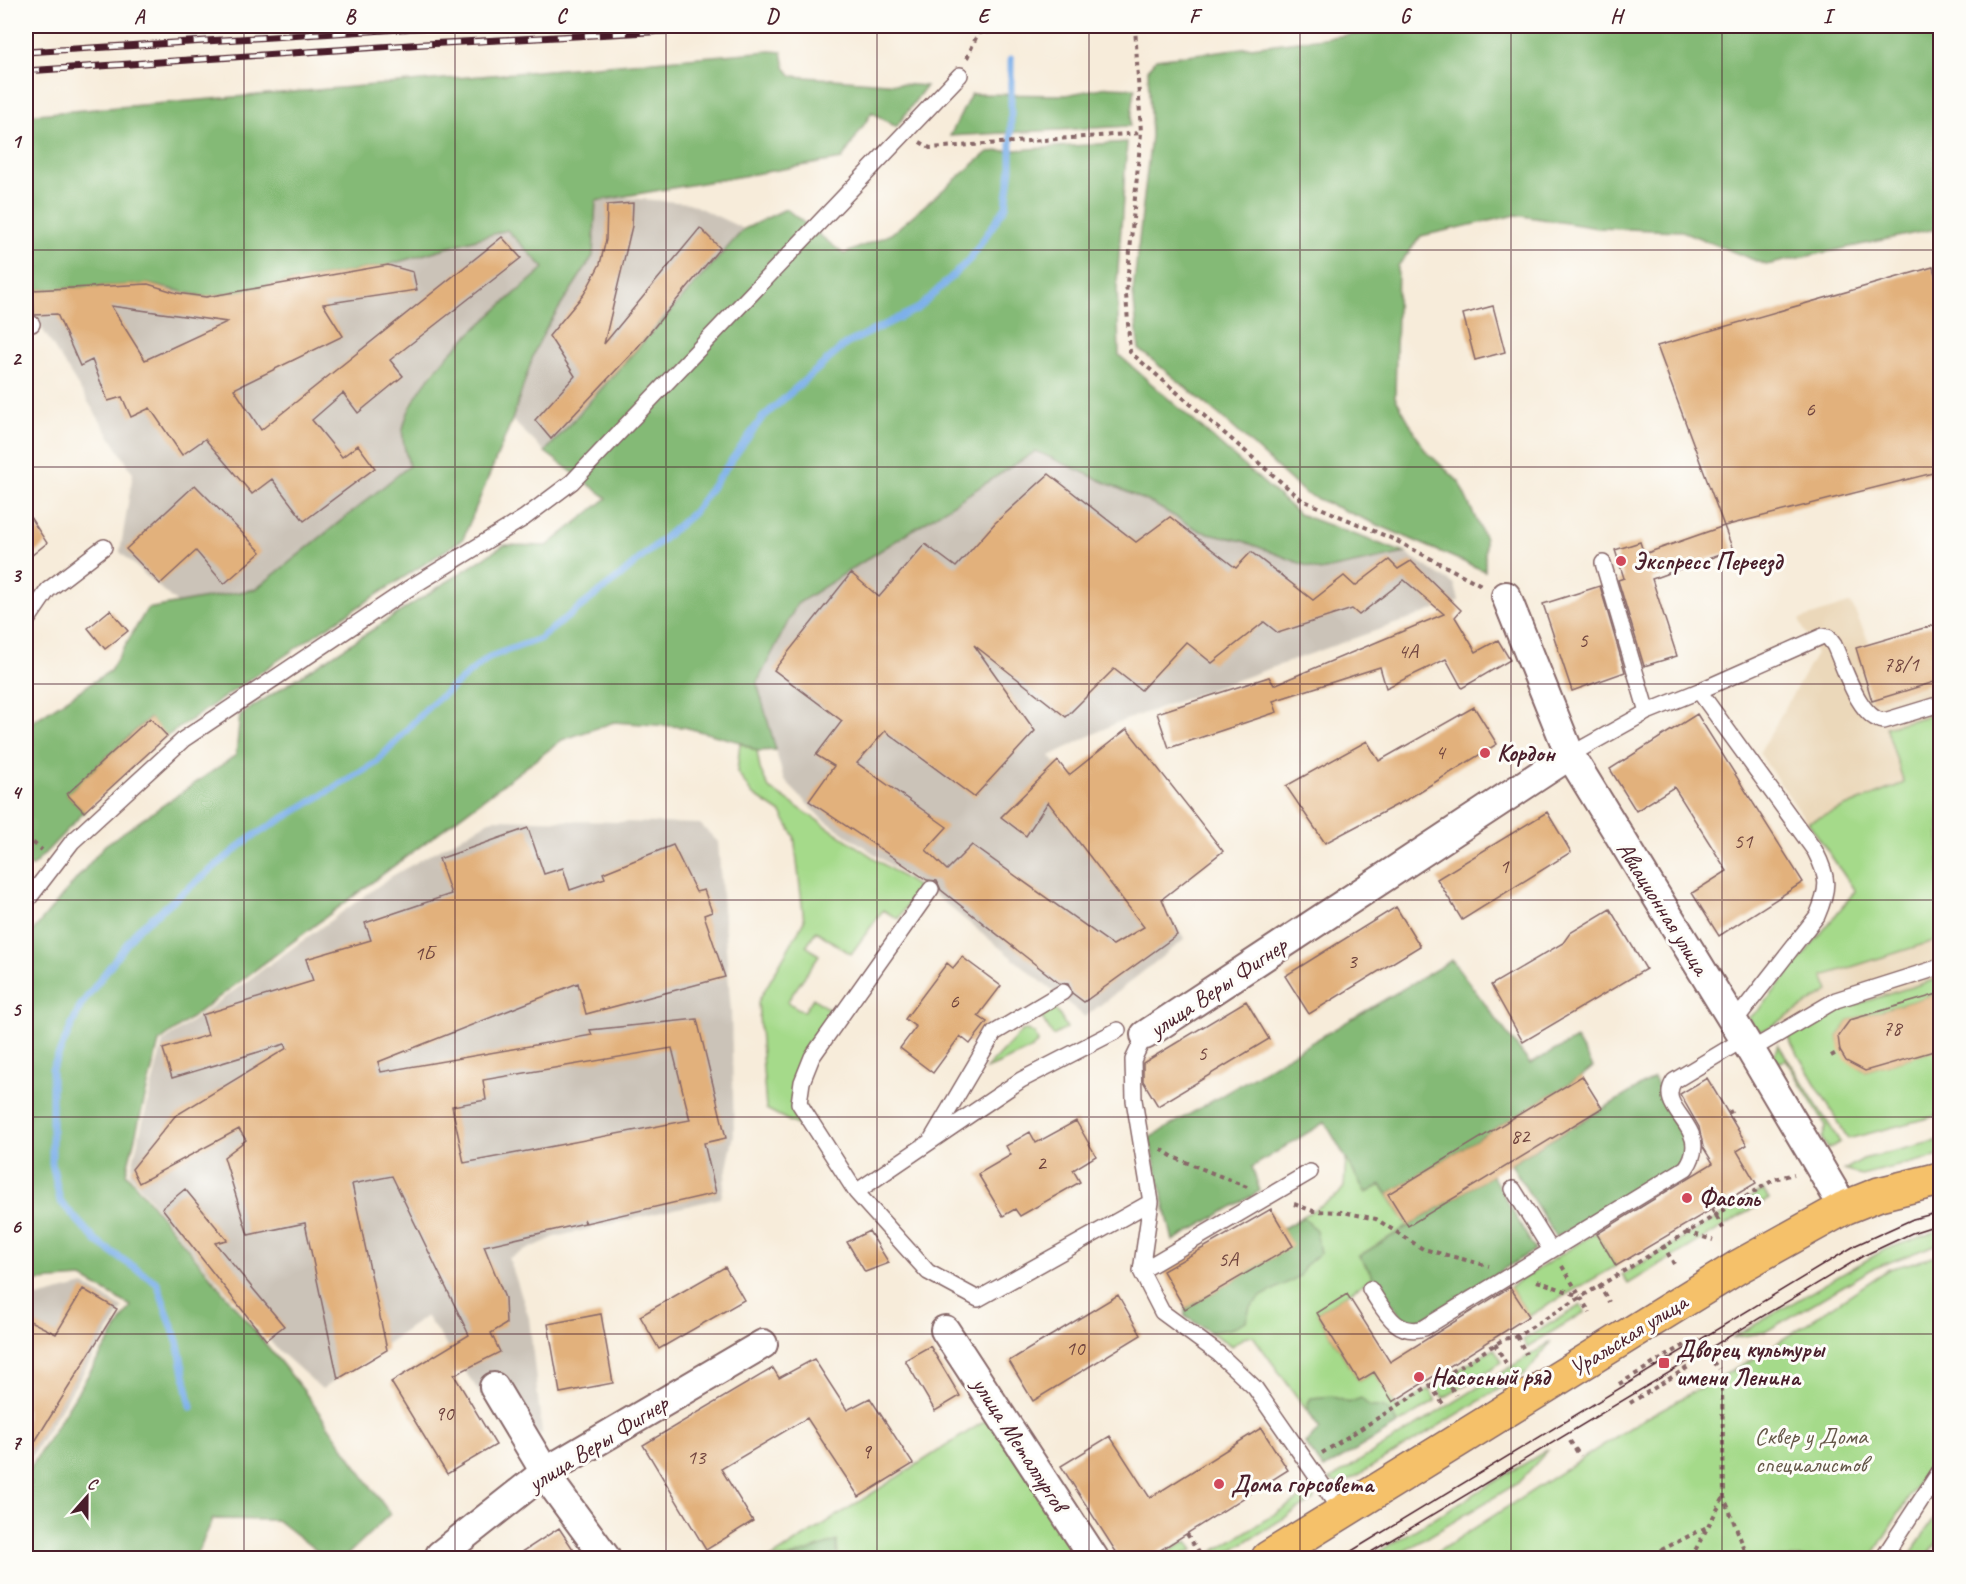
<svg xmlns="http://www.w3.org/2000/svg" width="1966" height="1584" viewBox="0 0 1966 1584" font-family="Caveat,sans-serif">
<rect width="100%" height="100%" fill="#fdfcf7"/>
<filter id="ink" filterUnits="userSpaceOnUse"><feTurbulence type="fractalNoise" baseFrequency=".0167" numOctaves="2"/><feDisplacementMap in="SourceGraphic" scale="12" xChannelSelector="R" yChannelSelector="G"/><feConvolveMatrix kernelMatrix="1 2 1 2 8 2 1 2 1" color-interpolation-filters="sRGB"/></filter>
<filter id="wash" filterUnits="userSpaceOnUse"><feTurbulence type="fractalNoise" baseFrequency=".008" numOctaves="4" result="noise"/><feDisplacementMap in="SourceGraphic" scale="24" xChannelSelector="R" yChannelSelector="G"/><feGaussianBlur stdDeviation="1.35" result="paint"/><feColorMatrix in="noise" values="0 0 0 0 0 0 0 0 0 0 0 0 0 0 0 0 0 1.4 0 .05"/><feComposite in="paint" operator="in"/></filter>
<g filter="url(#wash)">
<rect width="100%" height="100%" fill="#f7ecda"/>
<path fill="#ebd8ba" d="M1851,603L1870,644L1857,648L1872,701L1940,680V1076L1937,1077L1940,1089V1114L1851,1137L1769,998L1855,891L1759,753L1816,654L1799,620Z"/>
<path fill="#cbc3b8" d="M616,197L689,203L744,229L545,452L512,420L535,350L547,327L593,256L596,201Z
M507,230L544,268L434,369L410,404L403,432L409,466L256,589L179,605L120,552L133,473L34,316L33,290L148,284L206,297L388,265Z
M1036,451L1153,504L1200,531L1243,541L1320,570L1405,553L1455,585L1459,601L1114,724L1050,756L1185,939L1085,1017L936,896L820,817L784,780L757,683L797,604Z
M493,819L700,824L718,842L731,1012L734,1134L721,1198L555,1237L509,1258L529,1318L542,1434L504,1427L426,1316L322,1389L276,1348L200,1261L130,1174L163,1042L392,876Z
M84,1285L123,1308L26,1465V1300Z"/>
<path fill="#a5da8a" stroke="#787c5a" stroke-width="1.5" d="M1939,713L1940,939L1823,976L1829,991L1770,1027L1762,1031L1755,1029L1748,1018L1760,1009L1855,891L1808,822L1904,783L1886,727Z
M740,743L757,751L760,769L769,788L919,888L898,919L883,910L851,954L816,931L806,946L819,955L787,1002L804,1012L813,998L835,1014L796,1079L814,1134L766,1109L758,1002L804,921L794,836L781,813L752,794L737,772Z
M1940,978V993L1850,1020L1838,1036C1841,1056 1847,1061 1865,1071L1940,1049V1076L1937,1077L1940,1089V1115L1848,1139L1787,1036L1829,1013Z
M1054,1006L1067,1028L1053,1036L1040,1015Z
M1027,1030L1035,1034L1038,1042L1031,1049L985,1070L1022,1031Z
M1778,1044L1840,1142L1828,1149L1822,1139L1826,1126L1786,1060L1775,1064L1773,1059Z
M1940,1140V1156L1861,1175L1844,1170L1863,1159Z
M1346,1159L1366,1193L1381,1185L1408,1226L1359,1256L1374,1277L1317,1313L1359,1381L1374,1372L1397,1408L1429,1389L1436,1401L1324,1469L1305,1443L1320,1429L1253,1336L1243,1338L1232,1346L1185,1316V1309L1292,1246L1282,1229L1338,1195L1344,1187Z
M1763,1190L1769,1199L1628,1284L1622,1275Z
M1940,1230V1243L1872,1269L1765,1332L1732,1338L1884,1250Z
M1596,1232L1616,1266L1529,1316L1510,1287Z
M1940,1255V1448L1871,1558H1428L1642,1420L1753,1359L1889,1269Z
M1581,1305L1585,1312L1527,1347L1523,1340Z
M1551,1342L1527,1372L1342,1485L1329,1480Z
M1494,1348L1502,1362L1444,1398L1435,1384Z
M988,1419L1087,1558H771Z
M1549,1449L1518,1483L1393,1558H1368Z
M1312,1491L1314,1500L1219,1558H1203Z
M1940,1509V1538L1927,1558H1908Z
M1187,1541L1193,1550L1177,1558H1157Z"/>
<path fill="#84ba76" stroke="#676c50" stroke-width="1.5" d="M1418,26H1940V228L1766,265L1682,231L1598,228L1516,215L1421,236L1398,266L1395,397L1425,450L1459,482L1485,539V571L1306,494L1223,418L1139,349L1133,292L1151,136L1148,70L1156,59Z
M770,51L782,52L785,67L792,76L926,86L896,127L872,112L842,159L596,201L593,256L547,327L535,350L512,420L463,539L324,629L167,736L149,718L67,794L84,812L32,867L26,862V726L110,671L147,609L256,589L409,466C407,455 401,441 403,430C412,373 502,307 544,268L507,230L388,265L206,297L148,284L34,290V316L26,317V115Z
M1107,87L1135,88L1130,126L950,136L971,94L1066,95Z
M1127,142L1117,284L1119,355L1299,514L1405,553L1320,571L1243,541L1200,531L1153,504L1036,451L797,604L757,683L776,750L757,751L740,742L684,727L614,722L562,740L159,1042L126,1173L304,1391L390,1514L344,1558H326L277,1520L213,1519L195,1558H26V1475L131,1306L82,1278L26,1282V939L105,845L236,755L240,715L504,545L547,546L607,498L545,452L744,229L786,209L844,254L891,234L988,152Z
M1452,960L1530,1064L1576,1039L1593,1067L1582,1076L1388,1194L1381,1185L1366,1193L1325,1122L1252,1167L1260,1191L1173,1241L1149,1138Z
M1654,1078L1687,1137L1689,1147L1680,1165L1556,1237L1511,1164Z
M1492,1175L1535,1250L1424,1318L1412,1322L1402,1318L1359,1256Z
M1303,1217L1316,1230L1320,1253L1305,1266L1300,1276L1262,1296L1250,1307L1246,1321L1230,1329L1210,1332L1185,1316V1309L1292,1246L1282,1229Z
M1332,1396L1348,1403L1361,1398L1370,1407C1385,1406 1393,1410 1397,1425L1324,1469L1305,1443L1320,1429L1308,1411V1403L1311,1398Z
M837,1541L838,1558H788Z"/>
<g fill="none" stroke-linecap="round" stroke-linejoin="round">
<path stroke="#7db0ea" stroke-width="7" d="M191,1407L178,1344L157,1283L97,1242L60,1201L52,1163V1069L81,1005L137,930L250,838L376,763L429,706L489,657L539,639L619,577L693,513L762,418L846,344L919,308L971,258L1006,206L1011,169V59"/>
</g>
<g id="blocks">
<path fill="#e2b17c" fill-rule="evenodd" d="M633,203L632,226L604,344L700,228L720,248L636,349L551,439L535,420L575,376L549,336L584,294L600,264L606,240L607,205Z
M502,237L521,258L390,360L403,376L358,413L343,393L312,420L342,457L358,445L375,468L304,521L272,479L252,494L205,439L182,455L150,408L131,417L122,397L108,401L92,360L80,366L57,314L34,315L33,290L148,284L177,293L206,297L388,265L413,272L417,290L323,304L343,336L234,389L261,430ZM111,306L227,322L145,360Z
M1933,267L1941,297V471L1724,526L1657,346Z
M1493,306L1505,352L1475,360L1463,314Z
M1049,474L1136,542L1170,517L1236,568L1251,552L1313,600L1344,576L1355,586L1389,560L1398,569L1411,561L1461,610L1455,617L1476,652L1498,640L1510,660L1462,688L1446,659L1386,688L1380,667L1273,701L1277,712L1169,748L1157,713L1269,677L1274,685L1444,614L1404,580L1359,615L1352,609L1278,633L1264,622L1212,663L1186,642L1141,690L1114,669L1066,717L974,645L1035,731L974,797L885,731L857,763L947,827L926,850L947,870L972,845L1113,945L1144,927L1048,802L1026,836L1001,817L1058,761L1069,775L1127,729L1223,851L1162,899L1177,935L1084,1002L1072,993L1068,984L1059,983L941,890L937,881L927,880L809,801L834,766L816,755L842,721L774,670L851,573L879,597L925,544L956,567L995,523Z
M195,485L261,552L224,584L196,551L160,584L126,549Z
M26,511L47,543L26,560Z
M1724,526L1733,550L1652,579L1677,656L1644,666L1618,580L1624,578L1615,550L1640,542L1644,554Z
M1600,586L1625,672L1572,691L1543,604Z
M110,610L128,631L105,649L88,628Z
M1941,623V680L1872,701L1856,648Z
M1474,707L1497,744L1406,800L1325,843L1286,786L1367,741L1379,761Z
M1697,714L1803,882L1719,936L1692,893L1727,871L1674,787L1636,811L1610,769Z
M150,718L167,736L84,812L67,794Z
M1547,812L1571,852L1462,920L1437,879Z
M528,828L544,874L563,868L570,890L605,878L603,873L673,845L696,892L704,890L712,912L704,915L725,977L586,1014L578,983L378,1062L381,1072L592,1035L590,1030L697,1019L726,1138L704,1143L716,1193L586,1223L584,1219L585,1223L484,1246L505,1298L506,1324L491,1333L500,1352L454,1375L496,1445L447,1474L391,1382L469,1335L392,1176L352,1184L387,1350L338,1379L305,1223L248,1235L224,1157L246,1140L239,1129L139,1183L132,1169L175,1116L287,1048L285,1044L172,1078L163,1049L208,1035L202,1015L313,981L306,959L371,940L365,923L451,894L439,859ZM672,1048L690,1120L464,1163L452,1106L486,1100L483,1080Z
M1396,907L1420,946L1309,1014L1285,976Z
M1610,909L1646,969L1523,1042L1491,985L1563,943L1570,933Z
M962,957L1001,986L978,1016L987,1022L970,1044L960,1036L933,1073L900,1048L916,1027L905,1019L947,963L953,968Z
M1941,993V1049L1865,1071L1846,1061L1840,1051L1838,1036L1850,1020Z
M1246,1001L1269,1039L1158,1106L1143,1081V1063Z
M1582,1076L1602,1108L1408,1226L1388,1194Z
M1707,1078L1747,1145L1737,1151L1756,1183L1616,1266L1597,1234L1713,1163L1703,1147L1699,1127L1680,1094Z
M1076,1121L1096,1156L1073,1170L1080,1182L1020,1216L1015,1209L1003,1216L978,1174L1011,1155L1006,1146L1030,1132L1036,1143Z
M185,1189L227,1240L215,1243L284,1326L266,1340L162,1208Z
M1271,1209L1293,1246L1185,1309L1163,1271Z
M869,1231L889,1263L865,1272L847,1242Z
M725,1267L744,1300L659,1349L640,1316Z
M1510,1287L1529,1316L1393,1402L1374,1372L1359,1381L1317,1313L1347,1294L1390,1362Z
M83,1289L117,1309L26,1456V1319L56,1334Z
M1118,1295L1141,1335L1033,1401L1009,1361Z
M601,1314L613,1383L560,1393L548,1324Z
M930,1346L960,1396L935,1411L905,1360Z
M814,1359L847,1410L870,1398L913,1464L859,1497L807,1418L721,1469L753,1521L706,1550L643,1445L773,1368L779,1378Z
M1261,1428L1288,1470L1148,1558H1120L1061,1466L1110,1436L1150,1498Z
M559,1528L579,1558H513Z"/>
</g>
</g>
<g filter="url(#ink)">
<use href="#blocks" fill-opacity="0" stroke="#876768" stroke-width="1.5"/>
<g fill="none" stroke-linecap="round" stroke-linejoin="round">
<defs>
<path id="service" d="M26,325L32,324
M26,622L48,590L104,547
M1699,691L1823,636L1828,637L1834,645C1844,666 1859,719 1884,721L1940,704
M1647,712L1699,691L1815,851C1829,878 1829,888 1817,916L1734,1022
M1570,755L1647,712L1603,563
M931,889L812,1057L802,1082L799,1103L856,1192L928,1272L978,1299L1151,1202L1134,1100L1133,1060L1145,1035
M26,902L72,842L184,739L408,589L524,518L572,482L960,75
M1751,1050L1836,1000L1940,967
M931,1140L994,1033L1063,992
M1513,1189L1551,1250
M856,1192L1021,1080L1118,1030
M1151,1202L1141,1271L1162,1312L1219,1354L1255,1388L1342,1513
M1141,1271L1310,1172
M1370,1289C1384,1309 1395,1337 1424,1328L1686,1168C1715,1127 1654,1111 1674,1081L1744,1039
M1883,1558L1940,1471"/>
<path id="minor" d="M1506,596L1570,755L1744,1039L1844,1208
M1145,1035L1570,755
M945,1330L1094,1558
M494,1387L554,1487L606,1558
M440,1555L545,1472L763,1344"/>
<path id="primary" d="M1268,1558L1738,1267L1844,1208L1879,1194L1940,1179"/>
</defs>
<use href="#service" stroke="#876768" stroke-width="18"/>
<use href="#minor" stroke="#876768" stroke-width="32"/>
<use href="#primary" stroke="#876768" stroke-width="36"/>
<path stroke="#876768" stroke-width="4" stroke-dasharray="4.5 4.5" stroke-linecap="butt" d="M1135,26L1141,133L1126,294L1130,352L1302,500L1395,540L1483,586
M967,58L978,33L1063,26
M920,142L930,148L1141,133
M26,837L42,850
M1831,1056L1840,1051
M1728,1113L1734,1110
M1161,1149L1173,1157L1247,1187
M1294,1204L1313,1211L1343,1212L1376,1219L1423,1249L1489,1266
M1712,1209L1725,1232
M1686,1232L1713,1240
M1663,1245L1674,1264
M1562,1266L1590,1313
M1537,1281L1580,1296
M1599,1285L1609,1302
M1517,1336L1526,1354
M1495,1344L1507,1365
M1707,1355L1719,1369
M1441,1372L1456,1395
M1619,1384L1688,1343
M1430,1385L1443,1404
M1722,1387L1724,1497L1748,1558
M1630,1403L1690,1366
M1570,1441L1580,1456
M1322,1453L1504,1339L1517,1336L1775,1179L1794,1174
M1187,1534L1200,1554
M1645,1558L1707,1527
M1691,1558L1724,1497"/>
<use href="#service" stroke="#fff" stroke-width="15"/>
<use href="#minor" stroke="#fff" stroke-width="28"/>
<use href="#primary" stroke="#f5c16b" stroke-width="33"/>
<path stroke="#4a1f2b" stroke-width="1.5" d="M1340,1558L1856,1245L1913,1219L1940,1212
M1361,1558L1863,1256L1912,1233L1940,1224"/>
<defs>
<path id="rail" d="M26,52L450,26
M26,71L425,44L759,26"/>
</defs>
<use href="#rail" stroke="#4a1f2b" stroke-width="7"/>
<use href="#rail" stroke="#fdfcf7" stroke-width="4.5" stroke-dasharray="14" stroke-linecap="butt"/>
</g>
</g>
<path fill="none" stroke="#4a1f2b" stroke-width="1.5" stroke-opacity="0.55" d="M244,26V1558M455,26V1558M666,26V1558M877,26V1558M1089,26V1558M1300,26V1558M1511,26V1558M1722,26V1558M26,250H1940M26,467H1940M26,684H1940M26,900H1940M26,1117H1940M26,1334H1940"/>
<g fill="#d1495b" stroke="#fdfcf7" stroke-width="2">
<circle cx="1621" cy="561" r="6"/>
<circle cx="1485" cy="753" r="6"/>
<circle cx="1687" cy="1198" r="6"/>
<rect x="1658" y="1357" width="12" height="12" rx="3"/>
<circle cx="1419" cy="1377" r="6"/>
<circle cx="1219" cy="1484" r="6"/>
</g>
<g text-anchor="middle" dominant-baseline="central" stroke-width="6" stroke-linejoin="round" paint-order="stroke">
<g font-size="21" fill="#70443f">
<text x="1810" y="409">6</text>
<text x="1583" y="640">5</text>
<text x="1408" y="651">4А</text>
<text x="1901" y="664">78/1</text>
<text x="1440" y="752">4</text>
<text x="1743" y="841">51</text>
<text x="1504" y="866">1</text>
<text x="424" y="953">1Б</text>
<text x="1352" y="961">3</text>
<text x="954" y="1001">6</text>
<text x="1892" y="1028">78</text>
<text x="1202" y="1053">5</text>
<text x="1520" y="1136">82</text>
<text x="1041" y="1163">2</text>
<text x="1228" y="1259">5А</text>
<text x="1075" y="1348">10</text>
<text x="444" y="1413">90</text>
<text x="866" y="1451">9</text>
<text x="696" y="1457">13</text>
</g>
<g font-size="24" font-weight="bold" fill="#4a1f2b" stroke="#fdfcf7" text-anchor="start">
<text x="1633" y="561">Экспресс Переезд</text>
<text x="1497" y="753">Кордон</text>
<text x="1699" y="1198">Фасоль</text>
<text x="1676" y="1349">Дворец культуры<tspan x="1676" dy="28">имени Ленина</tspan></text>
<text x="1431" y="1377">Насосный ряд</text>
<text x="1231" y="1484">Дома горсовета</text>
</g>
<g font-size="24" fill="#4a1f2b" stroke="#fdfcf7">
<text transform="translate(1663 908) rotate(58)">Авиационная улица</text>
<text transform="translate(1218 987) rotate(-34)">улица Веры Фигнер</text>
<text transform="translate(1628 1335) rotate(-32)">Уральская улица</text>
<text transform="translate(598 1443) rotate(-32)">улица Веры Фигнер</text>
<text transform="translate(1020 1444) rotate(57)">улица Металлургов</text>
</g>
<g font-size="24" fill="#655748" stroke="#fdfcf7">
<text x="1811" y="1436">Сквер у Дома<tspan x="1811" dy="28">специалистов</tspan></text>
</g>
</g>
<rect width="1966" height="1584" fill="none" stroke="#fdfcf7" stroke-width="66"/>
<g transform="translate(87 1497) rotate(21)" stroke="#fdfcf7" stroke-width="4.5" paint-order="stroke">
<path d="M0-4.5L10 22L0 15L-10 22Z" fill="#4a1f2b"/>
<text y="-9" font-size="16" font-weight="bold" text-anchor="middle" fill="#4a1f2b">С</text>
</g>
<rect x="33" y="33" width="1900" height="1518" fill="none" stroke="#4a1f2b" stroke-width="2"/>
<g font-size="20" text-anchor="middle" font-weight="bold" fill="#4a1f2b">
<text x="139" y="23">A</text>
<text x="350" y="23">B</text>
<text x="561" y="23">C</text>
<text x="772" y="23">D</text>
<text x="983" y="23">E</text>
<text x="1194" y="23">F</text>
<text x="1405" y="23">G</text>
<text x="1616" y="23">H</text>
<text x="1827" y="23">I</text>
<text x="16" y="148">1</text>
<text x="16" y="365">2</text>
<text x="16" y="582">3</text>
<text x="16" y="799">4</text>
<text x="16" y="1016">5</text>
<text x="16" y="1233">6</text>
<text x="16" y="1449">7</text>
</g>
</svg>
